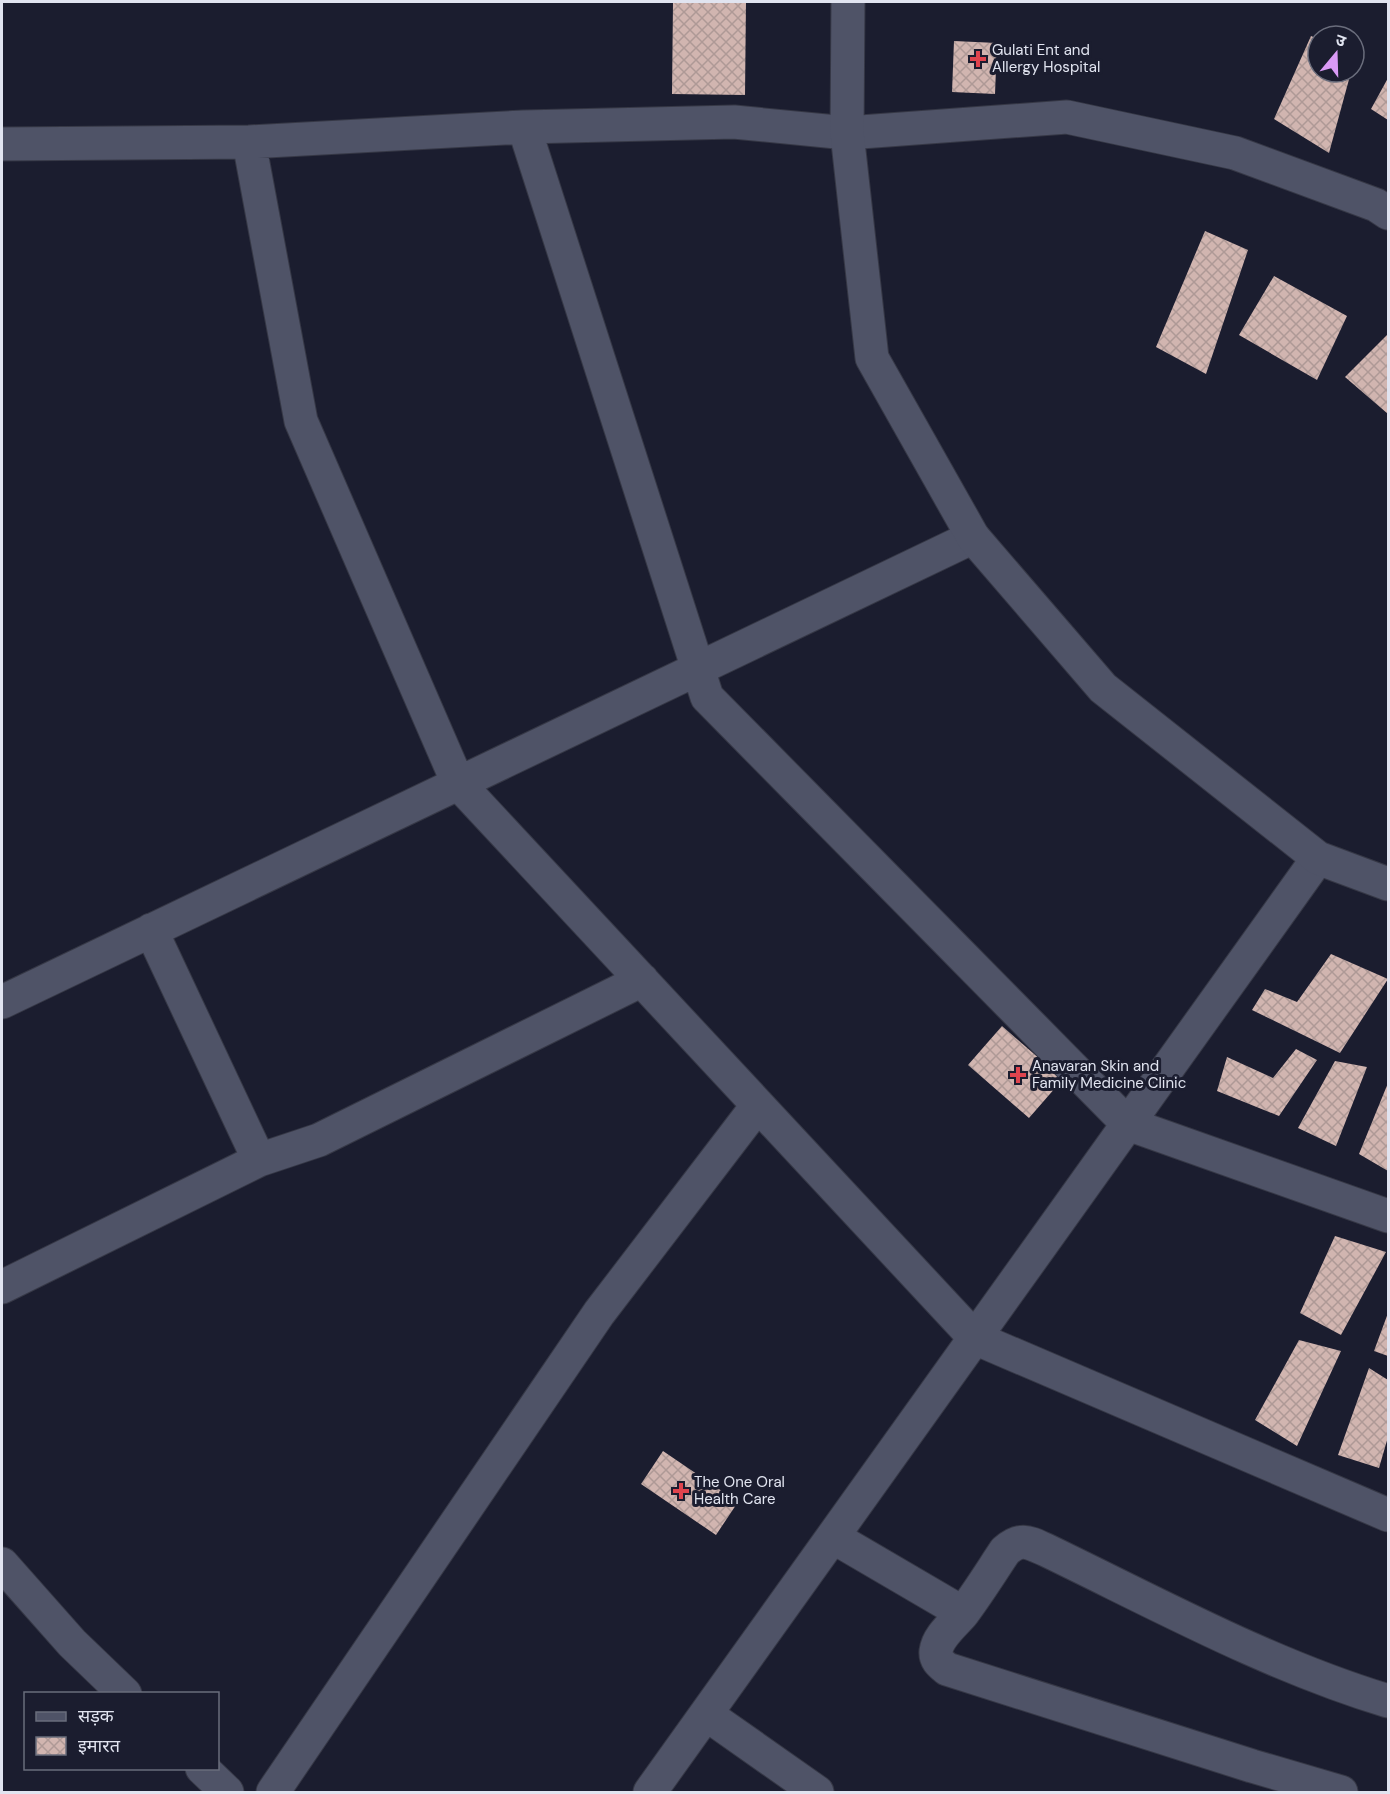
<svg xmlns="http://www.w3.org/2000/svg" width="1390" height="1794" viewBox="0 0 1390 1794" font-family="'DM Sans','Noto Sans Devanagari',sans-serif">
<defs>
<pattern id="building-cross-hatch" width="8" height="8" patternUnits="userSpaceOnUse" patternTransform="scale(1.5)"><rect width="8" height="8" fill="#d1b5b0"/><path d="M0 0l8 8M0 8l8-8" fill="none" stroke="#ae9996"/></pattern>
</defs>
<rect width="100%" height="100%" fill="#1b1d2f"/>
<path fill="url(#building-cross-hatch)" d="M673,2H746L745,95L672,94Z
M1311,36L1318,39V72H1351L1329,153L1274,119Z
M954,41L997,43L995,94L952,92Z
M1388,78V120L1371,109Z
M1205,231L1248,250L1206,374L1156,347Z
M1274,276L1347,316L1317,380L1239,335Z
M1388,334V414L1345,377Z
M1331,954L1388,979L1340,1053L1252,1010L1265,989L1297,1002Z
M1002,1026L1063,1079L1029,1118L968,1065Z
M1296,1049L1317,1060L1279,1116L1217,1091L1227,1057L1273,1078Z
M1335,1061L1367,1067L1336,1146L1298,1128Z
M1388,1083V1171L1359,1154Z
M1335,1236L1386,1252L1341,1335L1300,1313Z
M1388,1313V1356L1374,1351Z
M1299,1340L1341,1351L1297,1446L1255,1420Z
M1369,1368L1388,1380V1437L1379,1468L1338,1455Z
M663,1451L738,1502L716,1535L641,1484Z"/>
<g fill="none" stroke-linecap="round" stroke-linejoin="round">
<defs>
<path id="minor" d="M524,127L707,697L1128,1124L1388,1216
M249,142L301,421L458,783L975,1338L1388,1515
M2,144L249,142L524,127L734,122L847,133L1067,117L1235,153L1376,205L1388,213
M151,930L259,1160
M2,1002L973,537
M2,1287L259,1160L319,1140L642,980
M833,1537L963,1613
M2,1564L72,1643L125,1694
M706,1714L817,1792
M202,1768L227,1792
M273,1792L599,1313L758,1105
M650,1792L1318,858
M1341,1792L1252,1766L947,1669C941,1664 935,1660 936,1651C938,1636 954,1624 963,1613C978,1593 991,1572 1005,1551C1021,1537 1028,1542 1046,1550C1158,1604 1269,1665 1388,1701"/>
<path id="tertiary" d="M848,2L847,133L872,358L973,537L1103,688L1318,858L1388,884"/>
</defs>
<use href="#minor" stroke="#363846" stroke-width="35"/>
<use href="#tertiary" stroke="#363846" stroke-width="35"/>
<use href="#minor" stroke="#4f5367" stroke-width="33"/>
<use href="#tertiary" stroke="#4f5367" stroke-width="33"/>
</g>
<g fill="#e0444e" stroke="#1b1d2f" stroke-width="2">
<path d="M975 50h6v6h6v6h-6v6h-6v-6h-6v-6h6z"/>
<path d="M1015 1066h6v6h6v6h-6v6h-6v-6h-6v-6h6z"/>
<path d="M678 1482h6v6h6v6h-6v6h-6v-6h-6v-6h6z"/>
</g>
<g text-anchor="middle" dominant-baseline="central" stroke-width="6" stroke-linejoin="round" paint-order="stroke">
<g font-size="15" fill="#e1e4f0" stroke="#1b1d2f" text-anchor="start">
<text x="992" y="50">Gulati Ent and<tspan x="992" dy="17">Allergy Hospital</tspan></text>
<text x="1032" y="1066">Anavaran Skin and<tspan x="1032" dy="17">Family Medicine Clinic</tspan></text>
<text x="694" y="1482">The One Oral<tspan x="694" dy="17">Health Care</tspan></text>
</g>
</g>
<rect width="1390" height="1794" fill="none" stroke="#e1e4f0" stroke-width="6"/>
<rect x="24" y="1692" width="195" height="78" fill="#1b1d2f" stroke="#6a6d7c" stroke-width="1.5"/>
<rect x="36" y="1712" width="30" height="9" fill="#4f5367" stroke="#6a6d7c" stroke-width="1.5"/>
<text x="78" y="1722" font-size="18" fill="#e1e4f0">सड़क</text>
<rect x="36" y="1737" width="30" height="18" fill="url(#building-cross-hatch)" stroke="#6a6d7c" stroke-width="1.5"/>
<text x="78" y="1752" font-size="18" fill="#e1e4f0">इमारत</text>
<g transform="translate(1336 54) rotate(19)"><circle r="28" fill="#1b1d2f" stroke="#6a6d7c" stroke-width="1.5"/>
<path d="M0-4.5L10 22L0 15L-10 22Z" fill="#da9af6"/>
<text y="-9" font-size="16" font-weight="bold" text-anchor="middle" fill="#e1e4f0">उ</text>
</g>
</svg>
